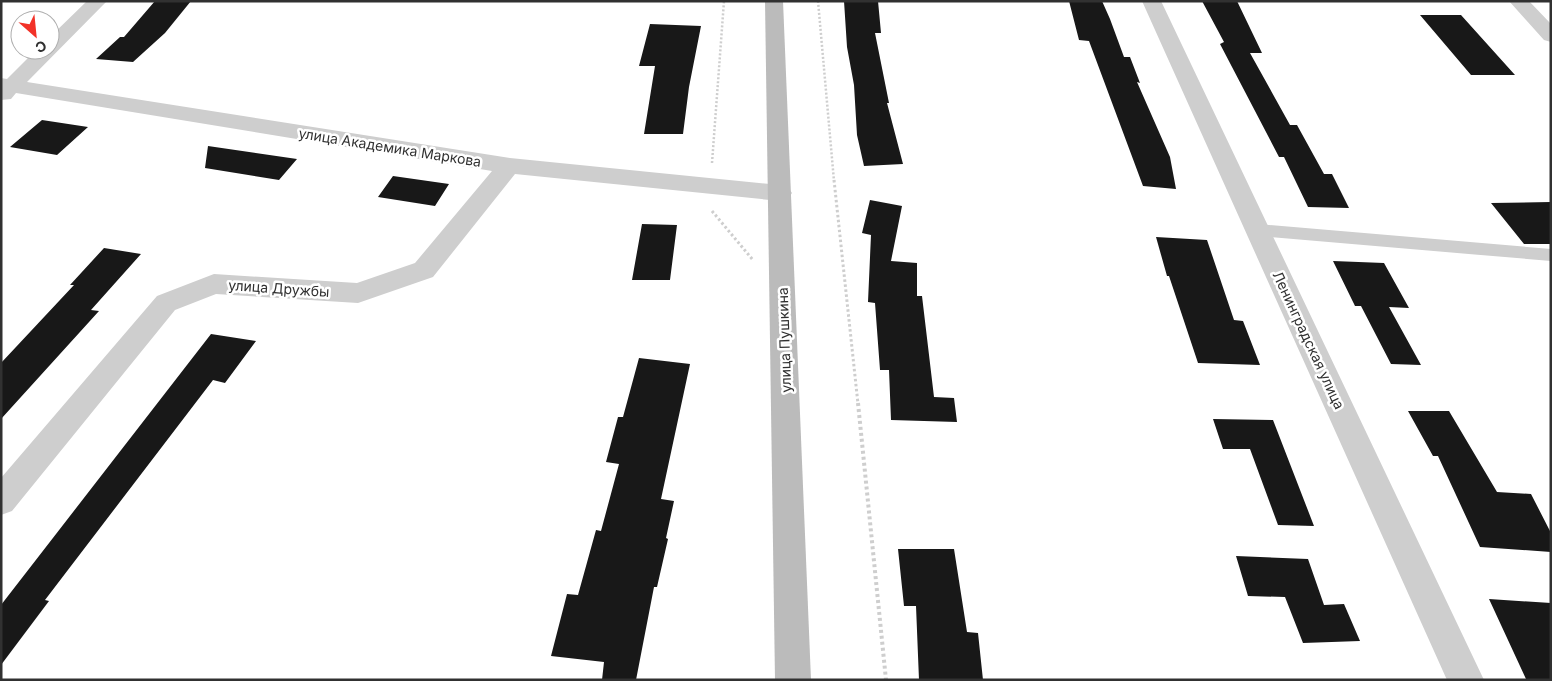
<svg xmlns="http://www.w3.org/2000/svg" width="1552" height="681" viewBox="0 0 1552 681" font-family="Inter,sans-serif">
<rect width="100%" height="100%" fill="#fff"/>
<path fill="#181818" d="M155,1H191L165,33L133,62L96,59L120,37H124Z
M844,1H878L881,33H875L889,103H887L903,164L864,166L857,135L854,85L847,47Z
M1069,1H1102L1110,19L1124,57H1130L1140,83L1137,82L1170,157L1176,189L1143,186L1089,41L1079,40Z
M1202,1H1237L1262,53H1250L1290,125H1297L1324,174H1332L1349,208L1308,207L1284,157H1279L1220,44L1224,42Z
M1420,15H1461L1515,75H1471Z
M650,24L701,26L689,87L683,134H644L655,66H639Z
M42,120L88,127L57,155L10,147Z
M208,146L297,159L279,180L205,168Z
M393,176L449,184L435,206L378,197Z
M870,200L902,206L891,261L917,263V296H922L934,397L954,398L957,422L891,420L889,370H880L875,303L868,302L871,235L862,233Z
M1551,202V244H1524L1491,203Z
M642,224L677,225L670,280H632Z
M1156,237L1207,240L1234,320L1243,321L1260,365L1198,363L1169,276H1167Z
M104,248L141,254L91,310L99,311L1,419V363L74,285H70Z
M1333,261L1384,263L1409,308L1389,307L1421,365L1391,364L1361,306H1355Z
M211,334L256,341L225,383L213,380L45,600L49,601L1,665V605Z
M639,358L690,364L661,499L674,501L666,538L668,539L657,587H654L636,680H602L604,662L551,656L567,594L578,595L596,530L601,531L619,464L606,462L618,417H623Z
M1408,411H1449L1497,492L1531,494L1551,533V552L1480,547L1438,456H1433Z
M1213,419L1273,420L1314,526L1278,525L1250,449H1223Z
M898,549H954L967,632L978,633L983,680H919L916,606H904Z
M1236,556L1308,559L1324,605L1344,604L1360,641L1303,643L1285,597L1248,596Z
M1489,599L1551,603V680L1526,679Z"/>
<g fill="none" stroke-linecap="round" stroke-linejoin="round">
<path stroke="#cecece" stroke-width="2.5" stroke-dasharray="2 2" stroke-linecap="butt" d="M818,1L834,181
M712,163L724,1"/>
<path stroke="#cecece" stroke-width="3" stroke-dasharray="2.5 2.5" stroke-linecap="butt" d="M834,180L858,404
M712,211L753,260"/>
<path stroke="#cecece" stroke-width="4" stroke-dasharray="3 3" stroke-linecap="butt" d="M858,403L886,680"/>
<path fill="#cecece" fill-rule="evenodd" d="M1257,224L1551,249V261L1257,236L1251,234L1249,230L1251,226Z"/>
<path fill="#cecece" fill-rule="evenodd" d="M87,1H107L27,82L510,158L780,185L788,187L792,193L788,199L780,201L515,174L433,277L358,303L216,294L175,310L12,511L1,515V478L157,296L214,274L357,283L415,263L492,171L16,93L11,99L1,100V78L7,79L36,50H50V37Z
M1142,1H1161L1484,680H1447Z
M1509,1H1529L1551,24V42L1544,40Z"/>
<path fill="#bbb" fill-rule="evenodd" d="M765,1H783L811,680H775Z"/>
</g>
<g text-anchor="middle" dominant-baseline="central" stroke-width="5" stroke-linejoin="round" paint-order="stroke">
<g font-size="14" fill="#313131" stroke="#fff">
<text transform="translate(390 147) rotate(9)">улица Академика Маркова</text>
<text transform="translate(279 288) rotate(4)">улица Дружбы</text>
<text transform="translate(784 340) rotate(-92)">улица Пушкина</text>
<text transform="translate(1309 340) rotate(65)">Ленинградская улица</text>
</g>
</g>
<rect width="1552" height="681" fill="none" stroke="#313131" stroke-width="5"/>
<g transform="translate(35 35) rotate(153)"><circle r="24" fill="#ffffff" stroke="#adadad"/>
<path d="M0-4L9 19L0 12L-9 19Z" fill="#f23228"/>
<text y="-8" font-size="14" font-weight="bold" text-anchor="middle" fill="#313131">С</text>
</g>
</svg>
